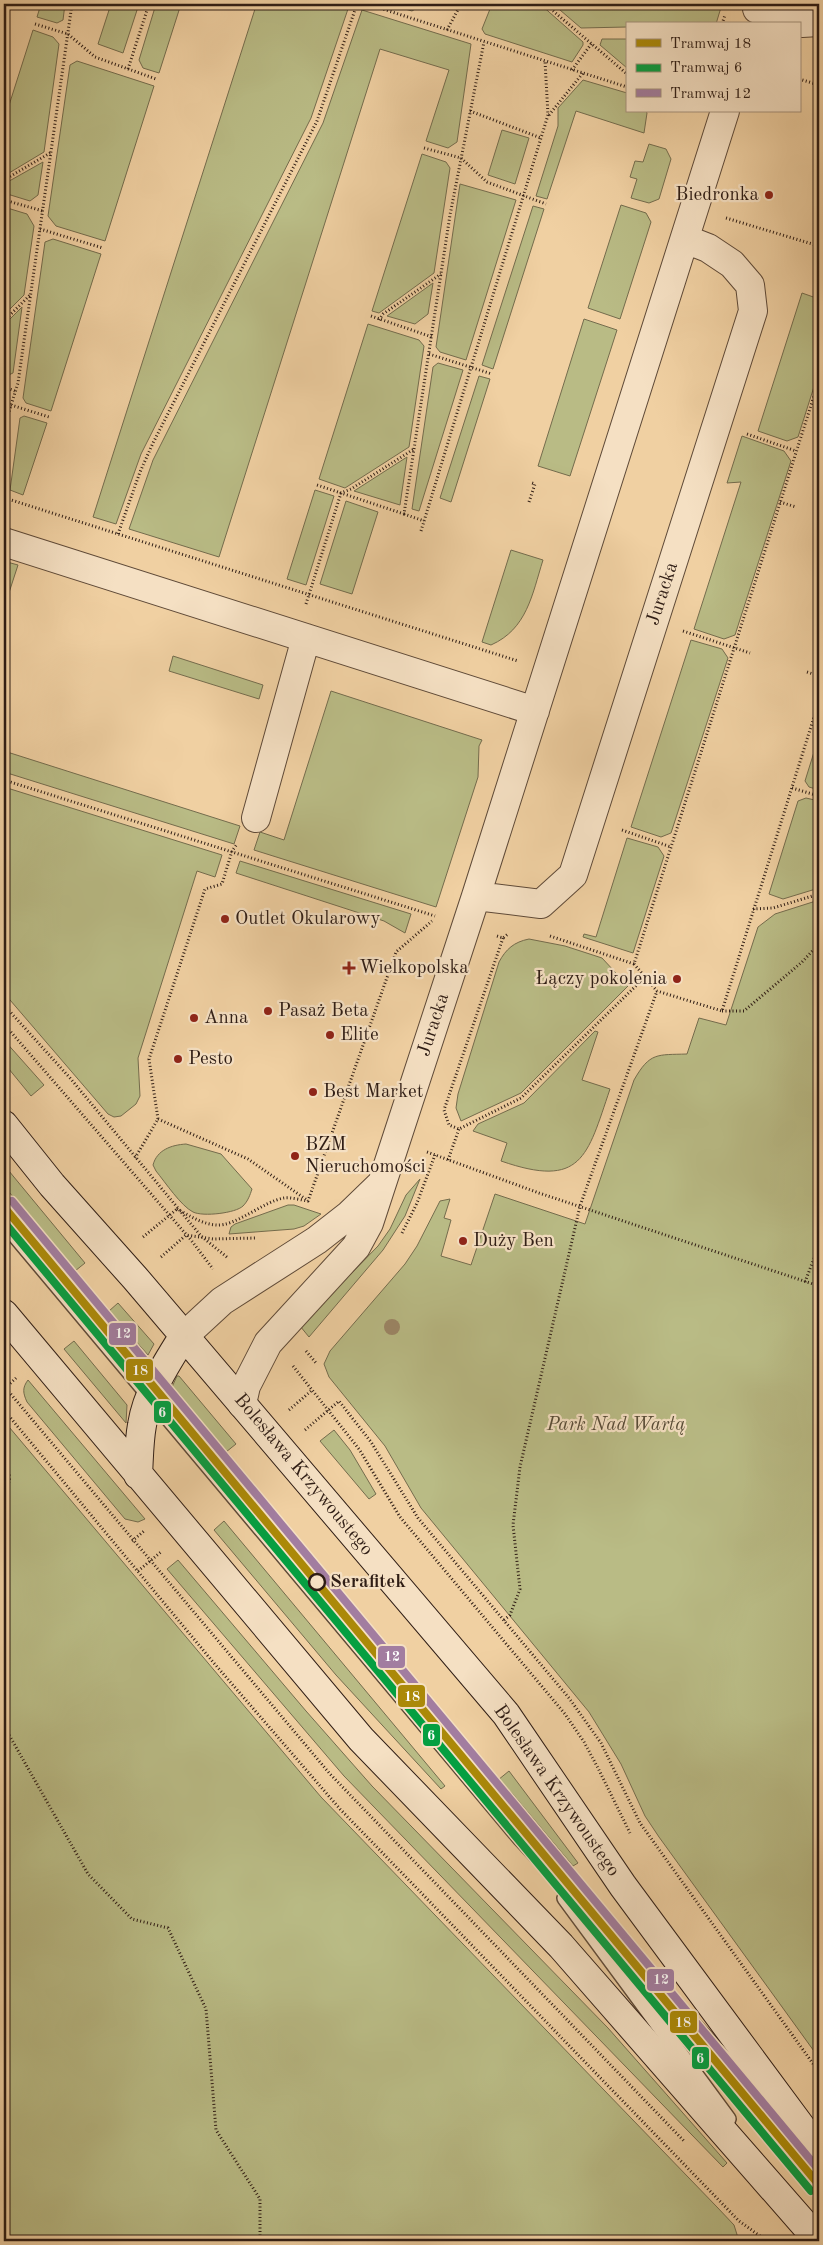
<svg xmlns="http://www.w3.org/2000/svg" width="823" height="2245" viewBox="0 0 823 2245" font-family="'Old Standard TT',serif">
<rect width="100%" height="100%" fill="#f0d0a2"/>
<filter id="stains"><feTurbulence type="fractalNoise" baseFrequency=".004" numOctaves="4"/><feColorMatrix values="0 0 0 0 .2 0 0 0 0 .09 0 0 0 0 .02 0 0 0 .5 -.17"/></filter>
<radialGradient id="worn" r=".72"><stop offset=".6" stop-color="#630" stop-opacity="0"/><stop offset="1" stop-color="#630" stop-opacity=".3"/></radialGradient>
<path fill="#b9bb85" stroke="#746c4d" d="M41,4H65L63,20L57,23L37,17Z
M111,4H139L123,53L98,44Z
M156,4H181L159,73L143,68L139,60Z
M242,4H343L349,6L311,118L141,454L116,524L93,517L255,9Z
M388,4H423L412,11Z
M492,4H540L583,42V45L572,62L485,34L482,29Z
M553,4H722L716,24H627V27L581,28Z
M362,10L471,44L457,142L448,148L426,141L449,70L380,49L219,557L129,529L153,460L323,123Z
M33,30L53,37L59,44L44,152L4,176V121Z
M602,39H627V68L600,45Z
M77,61L154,86L105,241L56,226L48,216L70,65Z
M583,80L627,93V111H646L647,113L644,133L576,111L547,199L536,196L558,126V108Z
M502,130L529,138L515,184L488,175Z
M649,144L666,149L671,159L659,199L649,203L631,198L637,179L630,177L635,161L643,162Z
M422,154L446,162L450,168L434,273L379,313L372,311Z
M43,162L38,195L30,201L4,193V184Z
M460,184L516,200L466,360L440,352L436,347Z
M621,205L646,213L651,222L620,319L588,308Z
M533,206L544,209L493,369L482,365Z
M4,207L27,214L34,226L24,295L4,315Z
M53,239L101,254L51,411L26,403L23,398L45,242Z
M433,283L428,314L415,324L387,316Z
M802,293L819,299V371L798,437L787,441L758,431Z
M22,307L13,373L4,377V325Z
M584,319L617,330L570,476L538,466Z
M368,324L419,340L424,346L409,447L345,488L319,479Z
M438,363L463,370L419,511L412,509L433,367Z
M479,376L490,379L451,502L440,498Z
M24,416L47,423L23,495L10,490L20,418Z
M742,436L784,451L791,461L735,635L724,639L694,629L741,482L727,483Z
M407,457L400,505L354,491Z
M315,490L334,496L306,585L287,579Z
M346,501L378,512L352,594L320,584Z
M511,550L543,560C532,595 527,629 491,645L482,642Z
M7,562L18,565L4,608V574Z
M691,640L722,649L728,658L671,833L661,837L631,827Z
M173,656L263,685L259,699L169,671Z
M331,691L482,740L479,746L478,777L436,907L254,850L260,832L284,840Z
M819,736V790L809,787L805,781Z
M4,751L240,826L234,844L4,772Z
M4,787L222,855L215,877L197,871L138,1058L140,1096L136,1104L121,1116L114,1117L108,1114L4,993Z
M806,798L819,801V888L783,899L769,894L798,801Z
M627,838L658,847L664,856L633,953L583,937L584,934L596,937Z
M240,861L411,914L405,933L384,921L236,873Z
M819,900V2058L659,1837L645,1816L621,1764L589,1712L421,1508L385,1446L329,1377L324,1364L330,1351L405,1264L417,1246L440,1201L450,1199L444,1218L451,1220L441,1256L471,1265L495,1194L585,1224L634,1080C650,1052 657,1055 687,1054L699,1018L726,1025L758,927L775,914Z
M529,939L565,946L602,958L628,986L521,1093L461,1121L456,1108L458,1094L499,962C506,949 514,942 529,939Z
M595,1031L598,1032L582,1080L610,1089C587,1157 582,1189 501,1161L507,1143L473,1131L478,1124L524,1103Z
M4,1040L44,1085L31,1096L4,1063Z
M186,1144L221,1154L252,1189C250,1195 248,1201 243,1206C236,1213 203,1217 193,1212C181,1206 165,1182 156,1171L153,1165C157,1150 171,1145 186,1144Z
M4,1165L85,1263L75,1271L4,1186Z
M420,1179L405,1216L383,1250L309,1337L300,1326L378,1246L390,1229L406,1195Z
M288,1205H294L321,1214L304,1226L294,1229L229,1234L231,1227L235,1224Z
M118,1303L154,1344L148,1355L109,1311Z
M74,1341L127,1405L126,1423L64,1349Z
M177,1376H179L236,1444L226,1452L172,1387Z
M28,1380L145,1519L138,1522L125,1519L27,1402C23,1393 22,1388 28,1380Z
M4,1421L321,1797L717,2207L734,2225L739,2241H4Z
M334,1430L350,1450L376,1494L369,1499L320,1441Z
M224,1521L445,1786L441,1789L336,1675L214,1530Z
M178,1560L306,1711L372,1786L608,2028L727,2163L723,2167L344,1776L167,1569Z
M509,1771L578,1863L573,1866L511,1792L498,1780Z"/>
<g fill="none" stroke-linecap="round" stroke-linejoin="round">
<defs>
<path id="lane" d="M4,1222L521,1839L779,2117
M565,1898L728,2119"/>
<path id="street" d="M757,9L802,23L819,22
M4,542L535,711
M256,818L306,638
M476,896L541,904L573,875L753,311L750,285L732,264L708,248L685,239
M183,1337L222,1301L317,1240L349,1215L379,1186
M242,1404L246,1386L268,1343L356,1247L369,1223L476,896L725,111"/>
<path id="secondary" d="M4,1125L52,1185L135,1278L506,1714L623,1886L819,2151
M4,1314L361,1739L561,1946L819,2241
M138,1475C139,1459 139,1441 142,1425C147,1393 166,1364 183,1337"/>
</defs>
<use href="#lane" stroke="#5f4a38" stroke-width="18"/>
<use href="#street" stroke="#5f4a38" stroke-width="30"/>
<use href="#secondary" stroke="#2f1d15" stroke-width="30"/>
<path stroke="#2f1d15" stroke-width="3" stroke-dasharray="1 2.5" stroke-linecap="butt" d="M367,4L627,87
M545,4L627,74
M35,24L68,34L95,57L156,79
M722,24L725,15
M447,30L461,4
M128,69L149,4
M572,70L592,43
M799,79L819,85
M470,111L541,138
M549,115L583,73
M424,148L461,158L487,182L546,204
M4,180L50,153
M4,200L43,211
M726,218L819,246
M40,229L103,248
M371,316L432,337
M379,320L383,314L441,274
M4,321L30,295
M429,354L492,374
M4,387L15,391
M11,405L49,417
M4,428L18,383L72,4
M747,434L796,451
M317,485L341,493L351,489L414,449
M4,494L8,499L518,661
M529,502L535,484L532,483
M780,502L796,507
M5,510L8,499
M404,514L424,521
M421,531L548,115L545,61
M118,534L140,472L153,443L317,121L357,4
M306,604L341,493L404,514L450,215L484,42
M683,631L750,653
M807,672L819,676
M4,780L435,916
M792,788L819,796
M622,830L671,847
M753,909L773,908L819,894
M497,936L503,938L508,934
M550,936L634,964L819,380
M503,938L444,1110L449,1125L459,1129L521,1098L645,977
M634,964L657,991L722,1011L819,701
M4,1005L70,1078L201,1236L228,1258
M722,1011H744L802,962L819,944
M4,1024L191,1240L213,1269
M158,1119L248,1159L307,1200
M427,1152L539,1193L819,1286
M135,1158L158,1119L149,1059L205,889L222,884L232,851L237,844
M448,1160L459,1129
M177,1209C190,1216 202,1224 216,1225C235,1227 264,1201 284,1198C291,1197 301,1200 308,1201L396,952L432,921
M402,1233L417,1203L435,1155
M143,1237L177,1209
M161,1257L186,1235L213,1239L256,1238
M805,1282L816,1253L819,1252
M306,1351L316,1363
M293,1366L359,1449L400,1517L565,1714L584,1742L598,1768L630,1833
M4,1386L330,1774L684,2141
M5,1388L16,1378
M4,1410L213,1662L340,1809L739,2221L767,2241
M289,1410L311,1391
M305,1430L339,1401L371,1442L418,1518L569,1698L601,1743L640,1823L819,2072
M4,1462L10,1477L4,1501
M132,1541L144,1531
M138,1571L161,1552
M504,1620L510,1615L520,1589L513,1525L520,1467L580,1206L657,991
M4,1726L88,1874L132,1919L168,1928L206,2009L216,2130L260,2199V2241"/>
<use href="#lane" stroke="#f5e0c3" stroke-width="15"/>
<use href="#street" stroke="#f5e0c3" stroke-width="28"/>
<use href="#secondary" stroke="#f5e0c3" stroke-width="28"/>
<defs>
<path id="tram-1" d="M4,1207L819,2185"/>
<path id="tram-2" d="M4,1222L811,2191"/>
<path id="tram-3" d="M12,1201L819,2170"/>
</defs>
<use href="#tram-1" stroke="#f5e0c3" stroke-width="11"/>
<use href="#tram-2" stroke="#f5e0c3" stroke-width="11"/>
<use href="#tram-3" stroke="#f5e0c3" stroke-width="11"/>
<use href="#tram-1" stroke="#ab8908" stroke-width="8"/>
<use href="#tram-2" stroke="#059f41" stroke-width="8"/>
<use href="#tram-3" stroke="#a27da0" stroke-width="8"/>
</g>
<circle fill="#9c8767" cx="392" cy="1327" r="8"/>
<g fill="#8f2418" stroke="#f5e0c3" stroke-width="2">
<circle cx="769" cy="195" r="5"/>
<circle cx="225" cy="919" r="5"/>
<path d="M346.5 960.5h5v5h5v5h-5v5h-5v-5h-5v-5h5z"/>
<circle cx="677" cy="979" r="5"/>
<circle cx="268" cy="1011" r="5"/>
<circle cx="194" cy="1018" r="5"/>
<circle cx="330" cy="1035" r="5"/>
<circle cx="178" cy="1059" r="5"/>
<circle cx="313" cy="1092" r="5"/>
<circle cx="295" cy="1156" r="5"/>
<circle cx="463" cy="1241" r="5"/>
</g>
<circle fill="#f5e0c3" stroke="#2f1d15" stroke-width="2.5" cx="317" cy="1582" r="8"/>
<g text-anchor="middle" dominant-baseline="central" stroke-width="4.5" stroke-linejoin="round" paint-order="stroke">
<g font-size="19" fill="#2f1d15" stroke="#f5e0c3" text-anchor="start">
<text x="759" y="195" text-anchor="end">Biedronka</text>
<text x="235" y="919">Outlet Okularowy</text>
<text x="359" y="968">Wielkopolska</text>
<text x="667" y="979" text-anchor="end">Łączy pokolenia</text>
<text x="278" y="1011">Pasaż Beta</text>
<text x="204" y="1018">Anna</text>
<text x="340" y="1035">Elite</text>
<text x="188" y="1059">Pesto</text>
<text x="323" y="1092">Best Market</text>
<text x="305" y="1145">BZM<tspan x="305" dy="22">Nieruchomości</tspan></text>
<text x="473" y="1241">Duży Ben</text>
</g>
<g font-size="19" fill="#2f1d15" stroke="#f5e0c3">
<text transform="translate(663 594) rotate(-72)">Juracka</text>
<text transform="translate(434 1025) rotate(-72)">Juracka</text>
<text transform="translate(303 1475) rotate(50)">Bolesława Krzywoustego</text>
<text transform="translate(556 1791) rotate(55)">Bolesława Krzywoustego</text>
</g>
<g font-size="19" font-style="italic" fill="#584c37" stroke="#f5e0c3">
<text x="616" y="1425">Park Nad Wartą</text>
</g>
<g font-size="19" font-weight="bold" fill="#2f1d15" stroke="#f5e0c3" text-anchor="start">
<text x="330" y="1582">Serafitek</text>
</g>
</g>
<g stroke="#f5e0c3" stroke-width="2">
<rect x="108" y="1322" width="29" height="24" rx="5" fill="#a27da0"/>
<rect x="125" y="1358" width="29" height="24" rx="5" fill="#ab8908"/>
<rect x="153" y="1400" width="19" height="24" rx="5" fill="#059f41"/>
<rect x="377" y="1645" width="29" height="24" rx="5" fill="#a27da0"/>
<rect x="397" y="1684" width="29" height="24" rx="5" fill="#ab8908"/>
<rect x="422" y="1723" width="19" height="24" rx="5" fill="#059f41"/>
<rect x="646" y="1968" width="29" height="24" rx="5" fill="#a27da0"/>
<rect x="669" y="2010" width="29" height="24" rx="5" fill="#ab8908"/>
<rect x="691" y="2046" width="19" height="24" rx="5" fill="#059f41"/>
</g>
<g font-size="14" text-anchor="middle" font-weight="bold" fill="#fff">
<text x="123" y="1338">12</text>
<text x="140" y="1375">18</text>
<text x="162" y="1417">6</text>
<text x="392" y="1661">12</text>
<text x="412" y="1701">18</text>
<text x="431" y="1740">6</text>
<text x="661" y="1984">12</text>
<text x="683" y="2027">18</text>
<text x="700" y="2063">6</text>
</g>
<rect width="823" height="2245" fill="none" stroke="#f0d0a2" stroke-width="20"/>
<rect x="5" y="5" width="813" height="2235" fill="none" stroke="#2f1d15" stroke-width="2.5"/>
<rect x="10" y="10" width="803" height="2225" fill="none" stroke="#2f1d15"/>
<rect x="626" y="22" width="175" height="90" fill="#f5e0c3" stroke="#a6927d"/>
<rect x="636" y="39" width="25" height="8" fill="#ab8908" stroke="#a6927d"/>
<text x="670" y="48" font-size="15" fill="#2f1d15">Tramwaj 18</text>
<rect x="636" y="64" width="25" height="8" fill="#059f41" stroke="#a6927d"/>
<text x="670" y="72" font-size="15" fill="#2f1d15">Tramwaj 6</text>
<rect x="636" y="89" width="25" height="8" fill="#a27da0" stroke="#a6927d"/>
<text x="670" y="98" font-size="15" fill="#2f1d15">Tramwaj 12</text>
<rect width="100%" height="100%" filter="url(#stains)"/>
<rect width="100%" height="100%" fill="url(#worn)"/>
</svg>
